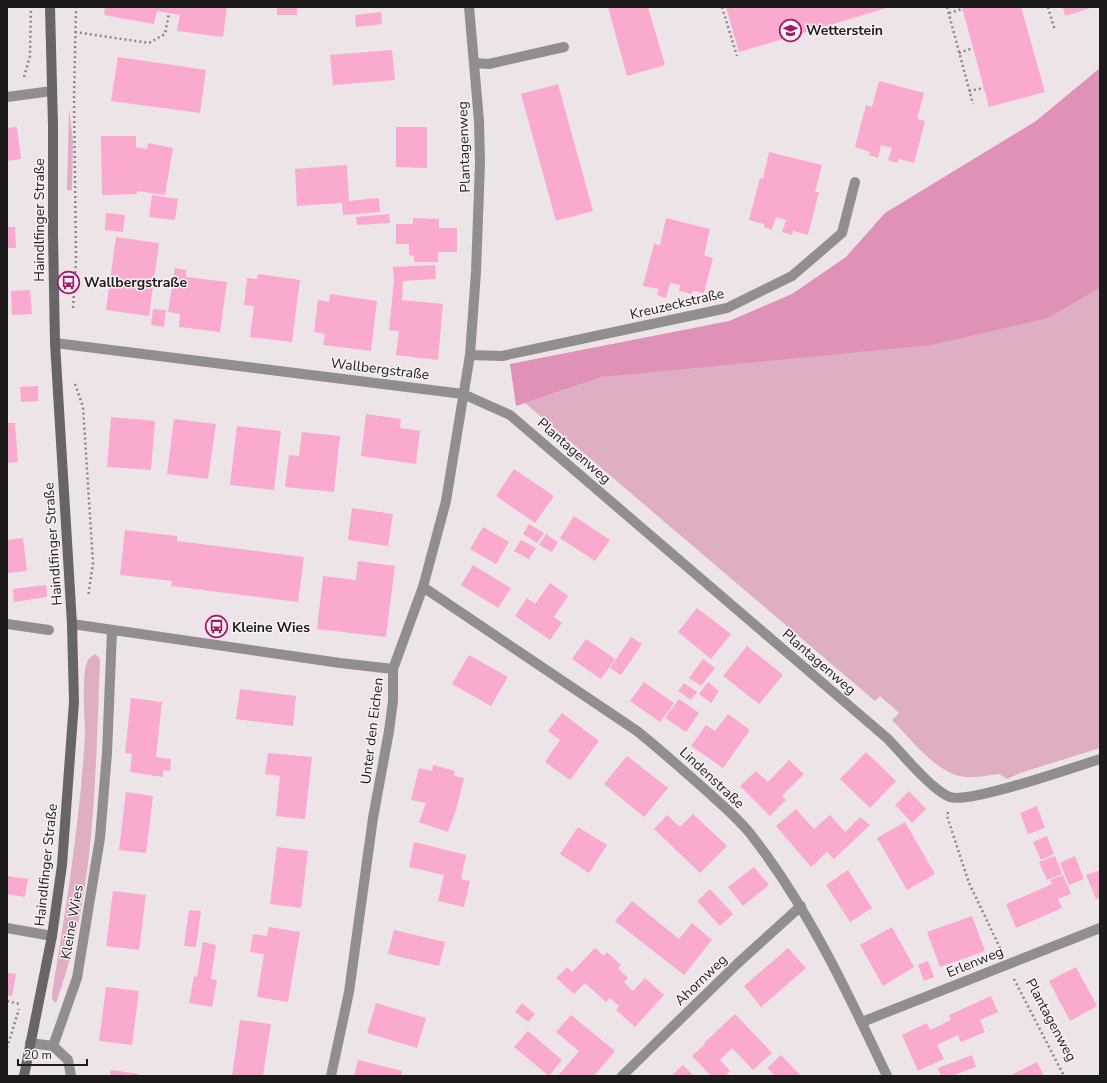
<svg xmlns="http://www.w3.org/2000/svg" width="1107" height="1083" viewBox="0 0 1107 1083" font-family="'Nunito Sans',sans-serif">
<rect width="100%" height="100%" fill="#ede4e8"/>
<path fill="#dfadc4" d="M69,109L73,141L72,190H67Z
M1100,288V748L1020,773L1007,779L999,774C989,775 977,778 967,777C938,776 912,740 892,720L899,713L880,696L875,701L525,403L602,377L1048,318Z
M95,654L99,657L100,661C95,776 96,894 56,1003L52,999V994C66,908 80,822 85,735C85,719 81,672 88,660C90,657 92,656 95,654Z"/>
<path fill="#e091b7" d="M1100,68V288L1048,318L931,345L602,377L516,406L510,364L729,321L792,294L846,257L885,213L1036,121Z"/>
<path fill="#faa9cf" d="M105,7H227L223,37L177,31L180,15L157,11L154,24L104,15Z
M277,7H297V15H277Z
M608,7H648L665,65L627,76Z
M726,7H890L739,52Z
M962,7H1021L1045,92L989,107Z
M1063,7H1094L1065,16Z
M381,12L382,24L356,27L355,15Z
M392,50L395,80L333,85L330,55Z
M118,57L206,70L200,113L111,101Z
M879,81L924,93L917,119L925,121L914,163L899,159L897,163L888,160L892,148L881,145L878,158L869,155L870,152L855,147L866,105L872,107Z
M558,84L593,211L556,221L521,94Z
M17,127L21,159L7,161V128Z
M396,127H427V168L396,167Z
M101,136H136V147L147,149L148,143L173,148L165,195L137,191V194L102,195Z
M769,152L822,165L815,192H819L808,235L793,231L792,235L782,232L786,220L776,217L772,230L764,227V224L749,220L760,178L763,179Z
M347,165L349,201L379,198L380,212L343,215L342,203L297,206L295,169Z
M152,195L178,199L175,220L149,217Z
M106,213L125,215L123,232L105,230Z
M389,214L390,223L357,225L356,217Z
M413,218L439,219V228H457V252H438V262H414V256L409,255V244H396V224H413Z
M666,218L710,229L704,255L713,258L704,293L693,291L692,294L679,291L680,285L670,283L666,298L657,295L659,289L643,286L654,244L660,245Z
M7,227H15L16,248H7Z
M116,237L159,243L149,316L106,310Z
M435,265L436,279L403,281L402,300L443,304L438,360L396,355L399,331L389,330L394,281L393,267Z
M175,268L186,270V277L227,282L220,332L179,327L180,314L168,312Z
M258,274L300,280L292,342L250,337L254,306L244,305L247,278L257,279Z
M30,290L32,314L12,315L11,291Z
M330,294L377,301L371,351L323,345L325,334L314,332L318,300L329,302Z
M153,309L166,310L164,327L151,325Z
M38,386V401L21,402L20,387Z
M366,414L401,419L400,428L420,431L416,464L361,456Z
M111,417L155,421L151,470L107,467Z
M174,419L216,424L208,479L167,474Z
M7,423H15L18,462L7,463Z
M237,426L281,431L274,490L230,485Z
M302,432L340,436L334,492L285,487L289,455L299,456Z
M514,469L554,496L535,523L496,496Z
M352,508L393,514L388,546L348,540Z
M574,516L610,540L595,561L560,538Z
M529,524L544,533L537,543L523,534Z
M483,527L509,542L496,564L470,549Z
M125,530L177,536V541L304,557L298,602L171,586L172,581L120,575Z
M546,534L558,542L552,552L539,545Z
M23,538L27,571L7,573V540Z
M521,540L536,548L529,559L514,551Z
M358,561L395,566L386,637L317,629L323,576L356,580Z
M473,565L511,588L498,608L461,585Z
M550,583L568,596L554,617L562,623L550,640L515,616L527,598L535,604Z
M46,585L47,597L14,602L13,589Z
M697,608L731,634L711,659L678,632Z
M631,637L642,644L621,675L610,668Z
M586,639L615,659L601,679L572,659Z
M747,646L783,675L759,704L723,676Z
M469,655L508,677L491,706L452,684Z
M703,659L715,668L701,686L689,678Z
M644,682L674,703L660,722L630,701Z
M708,682L719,691L711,703L699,694Z
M684,683L697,692L691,700L678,691Z
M240,689L296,696L293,726L236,719Z
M131,698L162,702L156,757L171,759L170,771L163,770V777L130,772L132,754L125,753Z
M679,699L699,713L686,732L665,718Z
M562,713L599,741L570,780L545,762L560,740L548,731Z
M728,714L750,730L723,768L691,746L706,725L715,731Z
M866,752L896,781L870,808L840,779Z
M268,753L312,757L305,819L276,816L280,776L265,774Z
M627,756L668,788L644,817L604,784Z
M789,760L804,774L782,796L786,800L770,816L740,786L756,771L768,782Z
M433,765L455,771L454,776L464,778L456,810L448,832L419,822L426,803L411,800L419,768L432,771Z
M909,791L926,809L912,823L895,805Z
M126,792L153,796L146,853L119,850Z
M1037,806L1045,828L1028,834L1020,813Z
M796,809L814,829L830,815L845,832L860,817L870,825L834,859L826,851V853L811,867L776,826Z
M693,814L727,846L700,873L654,829L667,815L680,827Z
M905,822L935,874L907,890L877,838Z
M578,827L607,845L589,873L560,854Z
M1047,836L1054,854L1041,860L1033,842Z
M414,842L466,855L461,879L470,881L464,907L438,901L444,875L409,867Z
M277,847L308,851L301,908L270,904Z
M1055,856L1062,874L1047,880L1039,862Z
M1075,856L1084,879L1069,885L1060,863Z
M754,867L769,885L743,906L728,887Z
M848,870L872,908L850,922L826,885Z
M1100,870V898L1096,899L1086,875Z
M1063,875L1071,894L1058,899L1062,908L1016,928L1006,904L1052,884L1050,880Z
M7,876L28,879L25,897L7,894Z
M710,889L733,914L720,926L697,901Z
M113,891L146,895L139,950L106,946Z
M632,901L679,939L692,923L712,940L684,975L615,921Z
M189,910L201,911L196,947L184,946Z
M972,916L985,951L940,967L927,932Z
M269,927L300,932L288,1002L257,997L264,954L250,952L253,934L267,936Z
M892,927L914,967L883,986L860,945Z
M394,930L445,942L439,966L388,954Z
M203,942L216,945L211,979L217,980L212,1007L189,1003L194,976L197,977Z
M595,948L604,956L607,952L621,965L618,968L628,978L624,982L633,991L645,978L664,995L635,1027L616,1010L619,1006L610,998L606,1002L585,983L574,994L556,978L567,967L572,972Z
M788,948L806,968L761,1007L744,986Z
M928,961L934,977L924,981L918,965Z
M1076,967L1097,1006L1070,1021L1049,981Z
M7,973L16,974L12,996L7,995Z
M106,987L139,991L132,1045L99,1041Z
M991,996L998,1012L980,1020L985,1032L961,1042L958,1035L937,1045L944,1059L918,1071L902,1035L927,1023L930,1030L951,1020L949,1015Z
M376,1003L426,1018L417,1048L367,1033Z
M522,1003L535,1014L528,1022L515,1012Z
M735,1014L772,1053L753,1070L732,1048L720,1060L730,1071L725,1076H711L692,1056L705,1044L704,1043Z
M571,1015L615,1051L594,1076H558L579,1051L556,1032Z
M240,1020L271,1024L263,1076H232Z
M528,1031L562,1060L549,1076L514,1047Z
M781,1055L801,1076H775L767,1068Z
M972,1055L976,1067L951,1076H941L938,1068Z
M358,1060L402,1071L401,1076H354Z
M1037,1062L1044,1076H1009Z
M683,1065L694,1076H671Z
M111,1070L139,1074L138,1076H110Z"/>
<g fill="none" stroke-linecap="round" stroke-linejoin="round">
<path stroke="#8b8588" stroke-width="2.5" stroke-dasharray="2 3" stroke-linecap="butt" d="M722,7L737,56
M947,7L973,104
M1048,7L1055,31
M949,13L962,9
M75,32L149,43L165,34L169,13
M959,53L973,48
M24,77L30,56L31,7
M969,91L984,88
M73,308L76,260L74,99L76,7
M75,384L83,407L93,563L88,597
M948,812L947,816L969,883L1001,950
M1014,979L1064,1076
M7,1001L20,1004
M7,1048L19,1009"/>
<path stroke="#928e8f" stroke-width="10" d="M474,63L489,64L564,47
M53,1046L77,978L100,838L107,753L112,631"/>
<path stroke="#928e8f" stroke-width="10" d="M7,97L52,91
M55,343L463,394L510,415L888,739C902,754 933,791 950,797C970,804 1074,767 1100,759
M470,355L502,356L727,308L792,276L842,233L855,182
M423,587L637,731C662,751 685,772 709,793C723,806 740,820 752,836C808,908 848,993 887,1076
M7,624L49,630
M72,624L340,663L393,669
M7,928L52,936
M862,1022L1100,928
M30,1043L53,1046L68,1060L71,1076
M331,1076L349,992L373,818L389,731L393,701V669L423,587L446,501L470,355L476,272L480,163L479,121L469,7
M622,1076L737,964L801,906"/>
<path stroke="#696466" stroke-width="10" d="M24,1076L52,936L62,865L74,702L72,624L55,343L53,233V126L50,7"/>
</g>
<defs>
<symbol id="school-ring" viewBox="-11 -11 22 22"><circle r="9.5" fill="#faf1f5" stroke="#a01b6b" stroke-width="1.5"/><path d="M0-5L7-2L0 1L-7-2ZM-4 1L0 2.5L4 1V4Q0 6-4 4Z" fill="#a01b6b"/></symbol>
<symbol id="bus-ring" viewBox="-11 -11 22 22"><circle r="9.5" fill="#faf1f5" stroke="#a01b6b" stroke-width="1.5"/><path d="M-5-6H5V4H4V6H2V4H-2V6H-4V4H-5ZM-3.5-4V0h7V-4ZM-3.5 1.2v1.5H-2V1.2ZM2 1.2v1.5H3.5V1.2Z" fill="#a01b6b"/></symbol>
</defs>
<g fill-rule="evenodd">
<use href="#school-ring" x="778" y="18" width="25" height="25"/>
<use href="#bus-ring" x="56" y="270" width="25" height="25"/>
<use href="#bus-ring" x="204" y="614" width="25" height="25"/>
</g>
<g text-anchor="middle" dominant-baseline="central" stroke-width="3" stroke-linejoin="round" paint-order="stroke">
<g font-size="14" font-weight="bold" fill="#1d1a1b" stroke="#faf1f5" text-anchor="start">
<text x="806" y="30">Wetterstein</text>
<text x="84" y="282">Wallbergstraße</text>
<text x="232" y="627">Kleine Wies</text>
</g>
<g font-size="14" fill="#1d1a1b" stroke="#faf1f5">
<text transform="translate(464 147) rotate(-92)">Plantagenweg</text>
<text transform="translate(39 220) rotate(-90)">Haindlfinger Straße</text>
<text transform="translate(677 304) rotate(-13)">Kreuzeckstraße</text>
<text transform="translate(380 369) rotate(7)">Wallbergstraße</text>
<text transform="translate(574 451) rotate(41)">Plantagenweg</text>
<text transform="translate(53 544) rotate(-94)">Haindlfinger Straße</text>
<text transform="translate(819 662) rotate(41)">Plantagenweg</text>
<text transform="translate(372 731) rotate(-83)">Unter den Eichen</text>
<text transform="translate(712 778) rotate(43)">Lindenstraße</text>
<text transform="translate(46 865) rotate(-84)">Haindlfinger Straße</text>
<text transform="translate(72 922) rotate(-80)">Kleine Wies</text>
<text transform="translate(975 962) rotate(-22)">Erlenweg</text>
<text transform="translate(701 980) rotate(-44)">Ahornweg</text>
<text transform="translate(1051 1020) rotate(62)">Plantagenweg</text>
</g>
</g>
<rect width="1107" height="1083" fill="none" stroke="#1d1a1b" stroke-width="16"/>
<path d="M18 1059v6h69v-6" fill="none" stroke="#1d1a1b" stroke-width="2"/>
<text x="24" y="1059" font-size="12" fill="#1d1a1b" stroke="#faf1f5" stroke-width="3" paint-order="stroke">20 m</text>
</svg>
